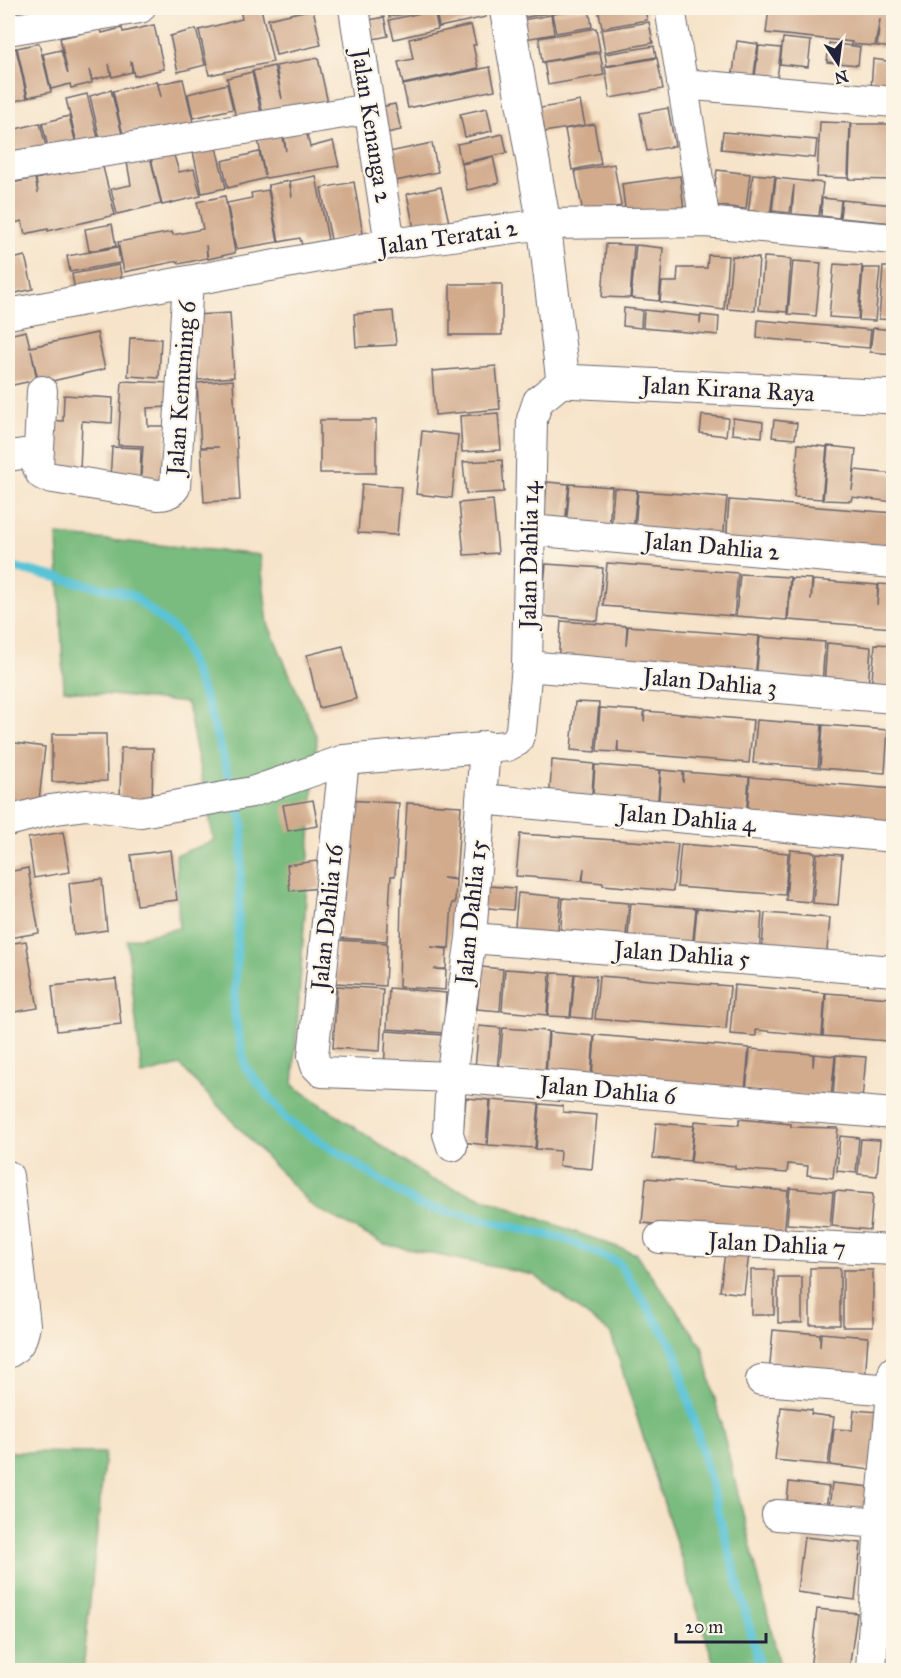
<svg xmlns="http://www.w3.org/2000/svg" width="901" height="1678" viewBox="0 0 901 1678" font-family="'IM FELL Great Primer',serif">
<rect width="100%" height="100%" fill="#fcf5e5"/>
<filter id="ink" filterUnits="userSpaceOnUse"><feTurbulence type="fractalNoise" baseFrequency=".0167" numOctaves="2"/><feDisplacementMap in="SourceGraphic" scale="12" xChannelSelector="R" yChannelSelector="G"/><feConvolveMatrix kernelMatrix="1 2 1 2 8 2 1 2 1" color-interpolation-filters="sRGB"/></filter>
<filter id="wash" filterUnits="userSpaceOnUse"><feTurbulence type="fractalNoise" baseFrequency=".008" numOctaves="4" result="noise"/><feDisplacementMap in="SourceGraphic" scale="24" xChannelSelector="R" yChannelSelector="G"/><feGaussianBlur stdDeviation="1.35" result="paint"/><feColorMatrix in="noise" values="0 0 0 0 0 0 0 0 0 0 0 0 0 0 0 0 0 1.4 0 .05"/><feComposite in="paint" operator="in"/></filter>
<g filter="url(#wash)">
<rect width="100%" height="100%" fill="#f6e3c9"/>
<path fill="#7abc7f" stroke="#4e6f5d" stroke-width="1.5" d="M57,535L260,555L268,624L317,738L293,1085L430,1179L636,1254L702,1346L781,1670H716L611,1334L534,1275L384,1244L312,1206L180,1065L142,1075L127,940L179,928L176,855L214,841L187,703L64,690Z
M8,1452L105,1453L83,1670H8Z"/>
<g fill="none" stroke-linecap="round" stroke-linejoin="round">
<path stroke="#5ac3d6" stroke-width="9" d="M8,566L132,595L179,634L208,706L243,824L234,1012L245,1066L287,1120L419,1205L565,1239L619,1263L675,1350L761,1670"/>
</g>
<g id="blocks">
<path fill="#d2ab8d" d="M8,8H62L8,18Z
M246,8H261L273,62L209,75L199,30L242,19L240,9Z
M387,8H430L389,17Z
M457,8H484L486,17L439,27L436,12Z
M520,8H542L543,14L522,18Z
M543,8H576V9L544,14Z
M589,8L592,27L556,33L552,14Z
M598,8H645L647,20L602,28Z
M769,8H894L892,48L877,46L880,19L875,46L851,44L852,42L766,33Z
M313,9L321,45L276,55L268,19Z
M434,10L438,29L394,39L389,20Z
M551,15L554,34L525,39L522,20Z
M384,17L388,36L364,41L360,22Z
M649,22L653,43L605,52L601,30Z
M154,25L164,69L134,76L131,61L132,72L112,77L109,64L111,75L92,80L89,70L92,83L71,88L70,84L51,89L43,54L61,50L68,74L60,38L101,29L102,33L122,28L123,32Z
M471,25L476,45H473L478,68L403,84L398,62L413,59L409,39Z
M596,28L600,51L542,62L539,38Z
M196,29L205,65L178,72L170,36Z
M783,38L811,41L808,67L780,64Z
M737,41L758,44L753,83L732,81Z
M39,43L51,92L28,97L17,48Z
M829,43L860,47L858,65L827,62Z
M654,46L656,57L607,66L605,54Z
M759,46L781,48L776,86L754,83Z
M16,48L27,98L8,103V50Z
M600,53L604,75L548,85L544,62Z
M318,58L328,103L263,114L253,71L274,66L282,99L276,66Z
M657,58L663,89L610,98L605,67Z
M873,59L893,62L890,91L871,89Z
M490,67L495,90L408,108L403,85Z
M252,72L261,113L236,118L227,78Z
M183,79L195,130L125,144L113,91L157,81L161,97L158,84Z
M227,84L233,109L193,118L188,94Z
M111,90L124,142L102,148L90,96Z
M87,94L100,146L79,151L66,99Z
M580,101L585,125L539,133L535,109Z
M395,104L401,130L376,135L371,109Z
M487,108L492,131L465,137L460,114Z
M668,108L675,146L647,151L640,113Z
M69,116L76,144L49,151L42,123Z
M820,122L850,123L848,178L817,177Z
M40,123L47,151L11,160L8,144V131Z
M594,124L601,164L572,170L565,129Z
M851,124H894V180L849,179Z
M306,130L310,147L333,141L339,166L266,178L228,188L222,161L259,152L265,176L258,139L282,133L286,151L284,134Z
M723,132L817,140L815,158L721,149Z
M503,134L507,153L461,163L457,144Z
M432,143L438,172L386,183L380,154Z
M216,147L226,188L202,193L193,152Z
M173,152L179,172L194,169L201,196L162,205L151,158Z
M150,156L161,204L117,214L111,189L131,185L127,162Z
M493,157L499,183L467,190L462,164Z
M102,163L115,215L48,231V229L25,234L22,221L8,225V184L35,178L38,193L36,179Z
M614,164L621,206L583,213L575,171Z
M717,170L750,174L746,209L712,205Z
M753,174L775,176L770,217L748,214Z
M316,176L328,240L302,245L300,238L279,242L268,185L289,181L292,197L290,181Z
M680,176L684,210L626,217L622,184Z
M776,178L823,183L819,216L792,214L794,185L790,213L772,211Z
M354,182L363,234L331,240L321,188Z
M441,187L450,227L415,234L407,194Z
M268,190L278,242L236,249L227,203L252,198L251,193Z
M225,196L235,253L208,259L206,245L207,258L179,264L178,261L124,272L118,242L172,232L173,235L203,229L197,202Z
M822,198L841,200L839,218L821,216Z
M842,200L894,205V223L840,218Z
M112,224L116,246L89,251L85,229Z
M606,244L634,245L630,298L602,297Z
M636,245L663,248L659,301L631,298Z
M118,247L120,263L70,272L67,256Z
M708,255L728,256L724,310L660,302L662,282H677L678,268H707Z
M25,256L33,289L8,295V260Z
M732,256L759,258L755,311L727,309Z
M764,257L791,259L787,312L759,310Z
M793,261L821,263L816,316L788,314Z
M834,264L862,266L858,319L829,317Z
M119,265L124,289L76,297L72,274Z
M883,267H894V320L879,319Z
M863,268H880L875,321L859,320Z
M450,284H502V335H450Z
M624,308L642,310L641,328L623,326Z
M644,310L700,316V324L701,315L719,317L718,335L643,328Z
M393,311L396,345L356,347L354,314Z
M230,313L234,377L198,380L194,315Z
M758,320L871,330L869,348L757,338Z
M873,328L894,330V354L870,352Z
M26,331L30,347L97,333L105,369L39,384L31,350L37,380L8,386V335Z
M130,338L161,339L159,378L128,376Z
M496,366L500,409L435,415L432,371Z
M233,380L240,500L204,502L201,448L219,447H201L197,383Z
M122,381L171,383V407L147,408L148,426H167L161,492L140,491L143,446L118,445Z
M64,395L113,398L112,423L82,421L80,471L38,468L41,420L63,421Z
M498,413L501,450L462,452L460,416Z
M702,415L728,418L726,436L700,433Z
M733,418L763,422L762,437L732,434Z
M320,420H376V473H320Z
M774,420L797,423L795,439L772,437Z
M422,431L458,435L452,498L416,494Z
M798,444L827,447L822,499L794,497Z
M828,446L856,449L852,490L855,470L894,474V502L852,497L851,501L823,500Z
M112,447L141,448L140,482L110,481Z
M502,460L504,492L466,494L463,462Z
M547,482L569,484L565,526L543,525Z
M362,484L401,487L397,535L358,533Z
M570,484L612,487L609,530L566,527Z
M614,488L637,490L633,532L611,531Z
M638,491L727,497L723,540L635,533Z
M493,500L498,553L464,555L459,503Z
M729,500L894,513V555L726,543Z
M607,563L738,573L734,616L603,606Z
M546,564L603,568L598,621L541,616Z
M740,574L790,577L787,620L736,616Z
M791,578L812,579L811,600L813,580L878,585L877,605L879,584L894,585V628L788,620Z
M561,621L627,626L626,646L628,626L759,636L755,679L558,663Z
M760,637L825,642L822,685L756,679Z
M827,643L871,647L868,689L824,686Z
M875,644L894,645V694L871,692Z
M343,646L356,699L319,708L307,655Z
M575,702L599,703L595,752L571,750Z
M600,708L644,711V722L645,711L753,720L749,763L618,752V741L617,752L597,751Z
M757,720L822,725L818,768L753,763Z
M823,725L888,730L885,773L820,768Z
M52,734H106L107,781L52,782Z
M8,742L45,747L38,810L8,807Z
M121,748H153L152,807L120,806Z
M552,760L594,764L591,807L549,803Z
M595,765L660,770L657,813L592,808Z
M661,770L683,772V783L684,772L749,777L746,820L658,813Z
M750,777L894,789V832L747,820Z
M313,800L318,826L288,831L283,805Z
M345,800L399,803L395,876H391L387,941L339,938Z
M407,803L461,806L456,879L443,878L456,880L455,903H452L449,948L431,947L447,949L446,969H434L446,970L445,990L399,987L401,900Z
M63,832L70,872L34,878L28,838Z
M520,834L678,844L673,891L603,885V883L583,881L584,868L582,881L516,876Z
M681,844L788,853L785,895L677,887Z
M171,850L177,900L137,905L131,855Z
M790,850L815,852L811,902L786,900Z
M817,853L842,855L838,905L813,903Z
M317,861L321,888L290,891L287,865Z
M28,868L39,933L8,938V872Z
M102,879L107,930L74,935L69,883Z
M477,885L515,888L513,910L475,907Z
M518,893L561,897L557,939L514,936Z
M563,898L629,903L625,946L560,940Z
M631,903L696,908L692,951L627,946Z
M697,908L762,913L759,956L693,951Z
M765,913L830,918L826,961L761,956Z
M338,940L387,943L385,986L336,983Z
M26,941L38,1008L8,1013V944Z
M481,967L503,969L500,1011L477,1009Z
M505,969L550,972L547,1015L502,1011Z
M552,973L574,974L570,1017L548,1016Z
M575,974L596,976L592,1019L571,1017Z
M599,976L730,986L726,1029L595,1019Z
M116,979L121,1024L57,1031L52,986Z
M734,985L825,993L822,1036L756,1030V1036L730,1034Z
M337,986L383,989L380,1051L333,1048Z
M389,988L446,993L444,1033L387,1029Z
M826,993L891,998L888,1041L823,1036Z
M479,1026L501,1028L497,1070L475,1068Z
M503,1028L548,1031L545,1074L499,1070Z
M386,1031L443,1035L440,1075L384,1071Z
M549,1032L594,1036L591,1078L546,1074Z
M595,1035L749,1048L745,1090L592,1078Z
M750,1049L813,1054V1067L814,1054L835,1056L831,1098L746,1091Z
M836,1055L866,1057L862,1100L833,1098Z
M466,1098L490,1100L486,1145L462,1142Z
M491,1100L539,1104L535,1148L488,1145Z
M540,1104L563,1106V1112L597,1115L592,1169L559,1166L560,1151L536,1149Z
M739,1119L791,1124V1127L838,1128L833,1178L807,1175L808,1166L788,1164L787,1173L735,1169V1166L691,1162L695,1121L739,1125Z
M656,1123L694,1126L690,1161L653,1158Z
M840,1136L859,1138L856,1173L837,1171Z
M861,1139L880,1140L877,1176L858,1174Z
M646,1178L788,1191L784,1236L642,1223Z
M790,1188L833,1192L830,1227L787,1224Z
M835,1191L873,1194L870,1230L832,1226Z
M725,1252L749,1254L744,1294L720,1291Z
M810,1268H840V1325H810Z
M751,1270H774V1315H751Z
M843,1270H873V1327H843Z
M778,1277H802V1323H778Z
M773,1330L820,1334V1347L821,1333L868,1337L865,1382L793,1376V1365L792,1376L769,1375Z
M781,1407L812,1410L811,1414L834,1417L828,1465L775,1460Z
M854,1410L879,1412L871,1470L830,1465L834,1429L852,1430Z
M789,1482L829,1487L825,1515L786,1511Z
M832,1483L871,1487L868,1513L829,1508Z
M804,1537L861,1543L855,1600L797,1592Z
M817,1609L857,1613L849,1670H810Z
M892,1630H894V1651H890Z"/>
</g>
</g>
<g filter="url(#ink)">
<use href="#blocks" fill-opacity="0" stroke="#6c666d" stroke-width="1.5"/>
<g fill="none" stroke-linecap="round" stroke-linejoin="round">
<defs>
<path id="minor" d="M354,8L390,244
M670,8L705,222
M8,30L140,8
M682,84L894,102
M8,167L369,109
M8,314L390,244L544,224L705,222L894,239
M42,391L38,468L41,474L47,477L158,495C166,495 171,493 175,487L188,281
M8,456L38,452
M530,530L894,563
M527,666L894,698
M344,760L313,1056L316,1066L322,1072L451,1077L894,1114
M481,799L894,837
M8,821L50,810L86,805L141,812L252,792L344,760L507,746L517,741L521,730L527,666L532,419L538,401L563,381
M471,938L894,971
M452,1146L448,1134L451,1077L471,938L485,746
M8,1176L25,1325C23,1338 19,1347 8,1353
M660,1238L894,1250
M761,1380L894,1390
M777,1515L894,1524
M871,1670L880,1522L894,1371"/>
<path id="tertiary" d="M506,8L544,224L563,381L894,397"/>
</defs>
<use href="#minor" stroke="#6c666d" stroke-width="32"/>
<use href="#tertiary" stroke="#6c666d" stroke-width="35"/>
<use href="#minor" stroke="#fff" stroke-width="30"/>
<use href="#tertiary" stroke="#fff" stroke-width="33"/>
</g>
</g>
<g text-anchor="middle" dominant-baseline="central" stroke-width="4.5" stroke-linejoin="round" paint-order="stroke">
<g font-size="24" fill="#22223b" stroke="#fcf5e5">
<text transform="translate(372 126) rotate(81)">Jalan Kenanga 2</text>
<text transform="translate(448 237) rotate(-8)">Jalan Teratai 2</text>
<text transform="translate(181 388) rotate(-86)">Jalan Kemuning 6</text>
<text transform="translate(728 389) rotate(3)">Jalan Kirana Raya</text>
<text transform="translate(712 546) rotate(5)">Jalan Dahlia 2</text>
<text transform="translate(529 555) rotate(-89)">Jalan Dahlia 14</text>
<text transform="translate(710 682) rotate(5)">Jalan Dahlia 3</text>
<text transform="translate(687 818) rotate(5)">Jalan Dahlia 4</text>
<text transform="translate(471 912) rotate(-84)">Jalan Dahlia 15</text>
<text transform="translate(327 917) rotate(-84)">Jalan Dahlia 16</text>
<text transform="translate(682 954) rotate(4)">Jalan Dahlia 5</text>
<text transform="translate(608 1090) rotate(5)">Jalan Dahlia 6</text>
<text transform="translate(777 1244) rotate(3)">Jalan Dahlia 7</text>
</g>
</g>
<rect width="901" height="1678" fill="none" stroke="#fcf5e5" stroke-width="30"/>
<g transform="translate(838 63) rotate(167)" stroke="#fcf5e5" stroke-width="4.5" paint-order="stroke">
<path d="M0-4.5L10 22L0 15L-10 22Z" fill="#22223b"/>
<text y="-9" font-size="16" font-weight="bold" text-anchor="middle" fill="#22223b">N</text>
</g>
<path d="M676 1633v9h90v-9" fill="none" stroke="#22223b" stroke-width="3"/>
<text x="685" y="1633" font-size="18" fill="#22223b" stroke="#fcf5e5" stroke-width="4.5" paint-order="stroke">20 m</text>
</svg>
